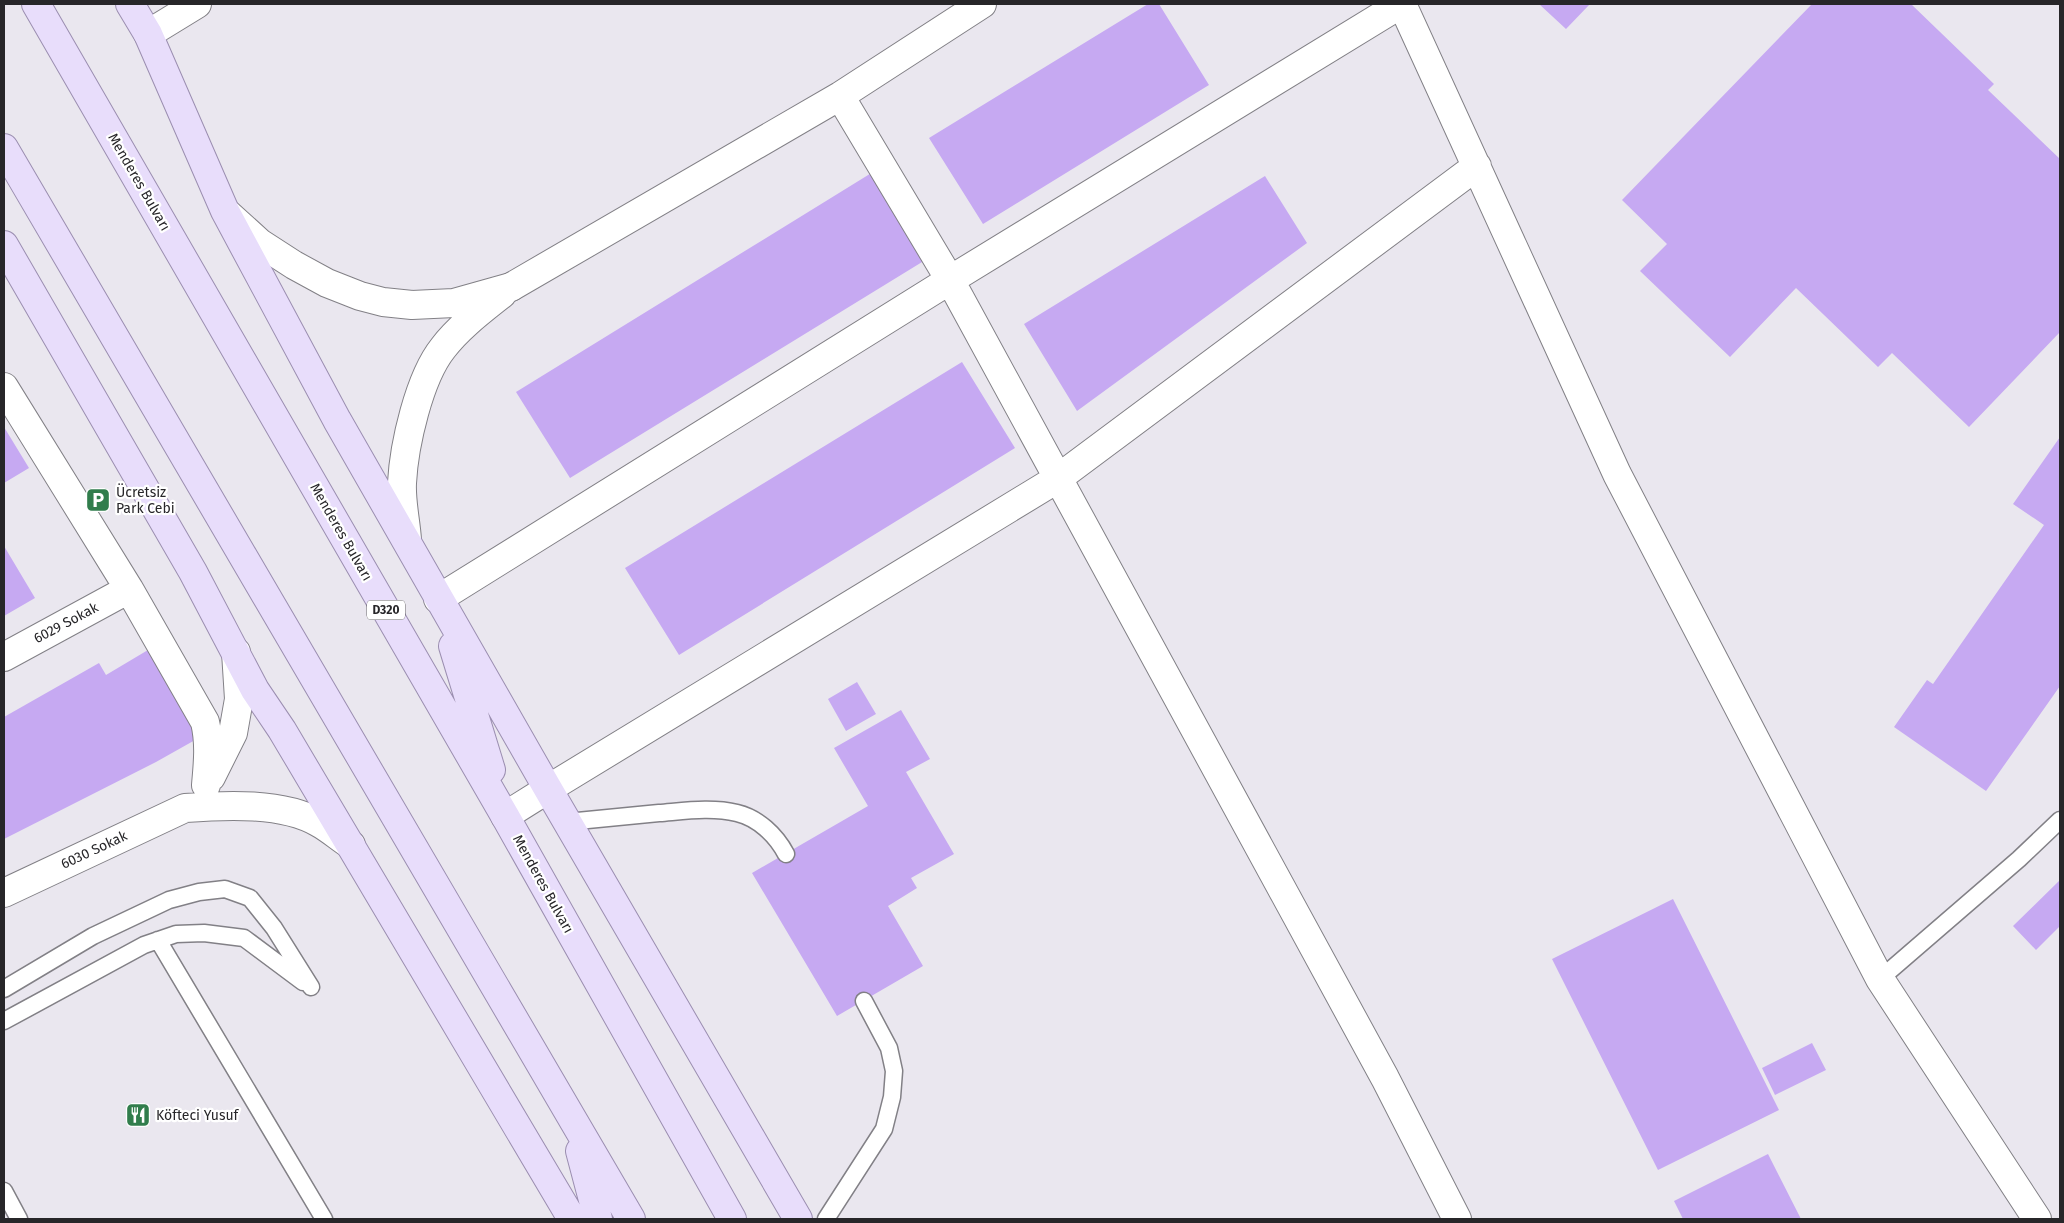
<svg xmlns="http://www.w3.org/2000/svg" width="2064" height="1223" viewBox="0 0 2064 1223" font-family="'Fira Sans',sans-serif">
<rect width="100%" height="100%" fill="#eae7ef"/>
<path fill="#c6a9f2" d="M1148,4H1159L1209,85L983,224L929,138Z
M1539,4H1590L1566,29Z
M1812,4H1911L1994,84L1988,90L2060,159V332L1969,427L1892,353L1878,367L1796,288L1730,357L1640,271L1667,244L1622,200Z
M873,172L927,259L570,478L516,392Z
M1265,176L1307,243L1077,411L1024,324Z
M962,362L1015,448L679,655L625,568Z
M4,427L29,468L4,483Z
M2060,437V686L1986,791L1894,727L1927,680L1933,684L2044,525L2013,504Z
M4,546L35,598L4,616Z
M153,647L204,735L156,762L4,839V717L99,663L106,675Z
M857,682L876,714L846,731L828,699Z
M901,710L930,759L906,772L954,854L911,878L917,888L888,906L923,966L837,1016L752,873L868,806L834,748Z
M2060,880V926L2036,950L2013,926Z
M1673,899L1779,1110L1658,1170L1552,959Z
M1812,1043L1826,1070L1775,1095L1762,1068Z
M1768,1154L1801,1219H1683L1674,1201Z"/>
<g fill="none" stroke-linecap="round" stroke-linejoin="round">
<defs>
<path id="service" d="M567,822C598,819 629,816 659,813C685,811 712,807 737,813C758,818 776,835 786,854
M158,940L324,1219
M1880,979L2019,859L2060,820
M4,989L93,936L169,900L199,892L225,889L250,898L274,928L311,987
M4,1021L144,945L176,934L204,933L244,938L303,982
M4,1191L19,1219
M826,1219L884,1129L892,1097L894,1071L889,1048L864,1001"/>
<path id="minor" d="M1402,4L1617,474L1880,979L2037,1219
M148,34L197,4
M840,96L950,280L1385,1078L1457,1219
M511,287L840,96L982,4
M4,387L129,589L205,722C210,743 208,763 206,785
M438,599L950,280L1401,4
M4,657L129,589
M211,777L233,733L239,699L236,652
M548,789L1057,479L1477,166
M4,893L185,808C225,805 283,802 319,823C330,829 340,838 351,845"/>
<path id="tertiary" d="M228,214L260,243L294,265L327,283L360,296L383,302L412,305L454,303L511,287
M407,540C406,522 401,502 402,483C404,445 419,378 443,348C459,327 482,310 502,294
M505,816L548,789"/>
<path id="primary" d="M36,4L505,816L732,1219
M130,4L148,34L225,211L337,420L548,789L798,1219
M4,148L631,1219
M4,245L193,572L255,690L282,730L572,1219
M453,646L491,770
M580,1151L598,1219"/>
</defs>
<use href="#service" stroke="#828086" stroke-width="19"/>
<use href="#minor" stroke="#828086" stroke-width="30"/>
<use href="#tertiary" stroke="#828086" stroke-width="30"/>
<use href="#primary" stroke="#9b8eb0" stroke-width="30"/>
<use href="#service" stroke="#fff" stroke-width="16"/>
<use href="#minor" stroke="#fff" stroke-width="28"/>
<use href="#tertiary" stroke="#fff" stroke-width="28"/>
<use href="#primary" stroke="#e8ddfb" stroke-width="28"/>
</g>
<defs>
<symbol id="parking-square" viewBox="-11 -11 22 22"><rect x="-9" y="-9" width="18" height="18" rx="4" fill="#317d4c" stroke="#fff"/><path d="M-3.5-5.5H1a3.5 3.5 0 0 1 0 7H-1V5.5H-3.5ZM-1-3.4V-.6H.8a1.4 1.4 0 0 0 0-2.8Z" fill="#fff"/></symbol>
<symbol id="restaurant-square" viewBox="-11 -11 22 22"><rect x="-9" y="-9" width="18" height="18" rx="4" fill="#317d4c" stroke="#fff"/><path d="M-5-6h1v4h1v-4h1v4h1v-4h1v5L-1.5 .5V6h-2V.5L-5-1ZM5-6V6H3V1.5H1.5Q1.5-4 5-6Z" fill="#fff"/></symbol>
</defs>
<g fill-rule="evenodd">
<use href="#parking-square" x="84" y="486" width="28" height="28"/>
<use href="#restaurant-square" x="124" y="1101" width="28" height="28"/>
</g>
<g text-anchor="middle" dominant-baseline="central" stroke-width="4.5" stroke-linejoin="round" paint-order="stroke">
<rect fill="#fff" stroke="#686769" stroke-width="1" x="367" y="600.5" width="38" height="19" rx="4"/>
<g font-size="12" font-weight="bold" fill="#272629">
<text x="386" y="610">D320</text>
</g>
<g font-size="14" fill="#272629" stroke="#fff">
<text transform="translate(139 182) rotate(60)">Menderes Bulvarı</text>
<text transform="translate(341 532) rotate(60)">Menderes Bulvarı</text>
<text transform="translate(66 623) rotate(-28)">6029 Sokak</text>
<text transform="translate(94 850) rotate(-25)">6030 Sokak</text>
<text transform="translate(543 884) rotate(61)">Menderes Bulvarı</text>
</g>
<g font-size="14" fill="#272629" stroke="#fff" text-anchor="start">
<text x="116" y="492">Ücretsiz<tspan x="116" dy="16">Park Cebi</tspan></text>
<text x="156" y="1115">Köfteci Yusuf</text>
</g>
</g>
<rect width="2064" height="1223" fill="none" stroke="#272629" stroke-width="10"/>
</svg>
